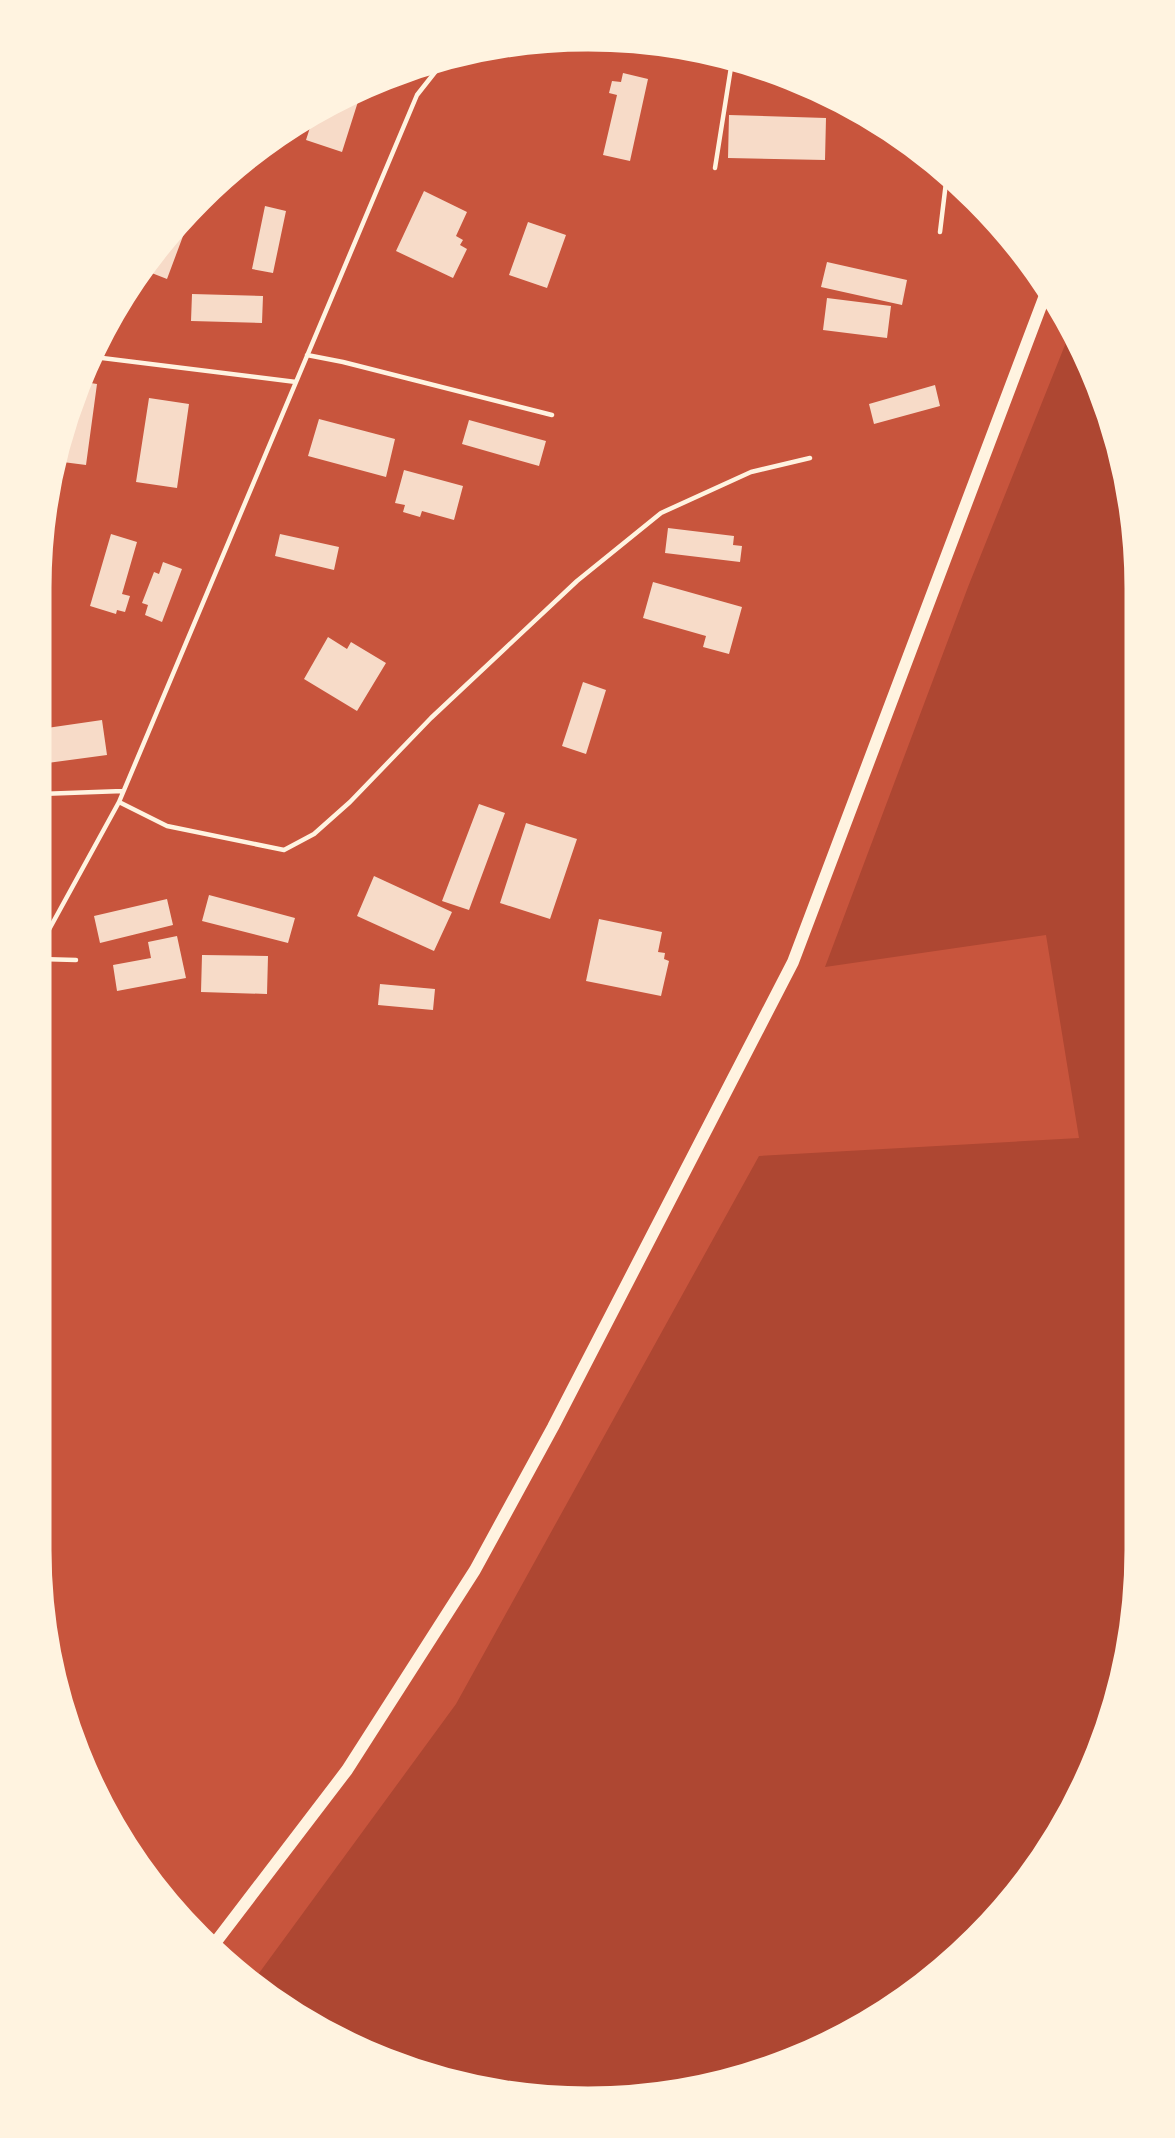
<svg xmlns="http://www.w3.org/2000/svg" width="1175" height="2138" viewBox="0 0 1175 2138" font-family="'PT Sans Narrow',sans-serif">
<rect width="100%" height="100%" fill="#c8553d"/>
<path fill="#ae4732" d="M1069,335L1107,411L1131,516L1135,1586L1117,1693L1063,1824L949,1963L798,2057L624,2098L446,2080L283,2007L254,1980L456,1704L759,1156L1079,1138L1046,935L825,967L968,587Z"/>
<path fill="#f7dbc8" d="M623,73L648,79L630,161L603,155L617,95L609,93L612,81L621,82Z
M362,89L342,152L306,140L314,115L345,96Z
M729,115L826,118L825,160L728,158Z
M424,191L467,212L456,236L463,240L460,245L467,249L453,278L396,251Z
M265,206L286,211L273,273L252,269Z
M183,218L189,220L167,279L144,270L175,226Z
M528,222L566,235L547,288L509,275Z
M827,262L907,280L902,305L821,287Z
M192,294L263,296L262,323L191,321Z
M827,298L891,306L887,338L823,330Z
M84,382L97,384L86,465L55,461L58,445Z
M935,385L940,406L874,424L869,404Z
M149,398L189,404L177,488L136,482Z
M319,419L395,439L386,477L308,456Z
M469,420L546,441L539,466L462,444Z
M404,470L463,486L454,520L422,511L420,517L403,512L405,505L395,503Z
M668,528L734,536L733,545L742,546L740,562L665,553Z
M111,534L137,542L122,594L130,596L125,612L117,610L116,614L90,606Z
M280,534L339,547L334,570L275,556Z
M163,562L182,569L162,622L145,615L148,605L142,603L154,572L159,574Z
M653,582L742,607L729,654L703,647L706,636L643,618Z
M328,637L347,649L351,642L386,663L357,711L304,679Z
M583,682L606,690L586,754L562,746Z
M102,720L107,755L40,764V729Z
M479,804L505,813L469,910L442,901Z
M526,823L577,839L550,919L500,903Z
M374,876L452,912L434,951L357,916Z
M209,895L295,918L288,943L202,921Z
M167,899L173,925L100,943L94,916Z
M599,919L662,932L658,952L665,953L664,959L669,961L661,996L586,981Z
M177,936L186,978L117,991L113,965L151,958L148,942Z
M202,955L268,956L267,994L201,992Z
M380,984L435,989L433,1010L378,1005Z"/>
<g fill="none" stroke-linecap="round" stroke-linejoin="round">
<path stroke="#fff3e0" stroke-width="4.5" d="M551,40H554
M715,168L732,61
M940,232L947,174
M307,355L343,362L552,415
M94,357L296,382
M40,794L123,791
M119,802L167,826L284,850L314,834L350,802L431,718L577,581L661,513L751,472L810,458
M40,946L119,802L417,95L447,57
M40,959L76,960"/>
<path stroke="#fff3e0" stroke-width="12" d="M215,1943L347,1770L475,1570L553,1427L793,962L1047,290"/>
</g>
<path d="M0 0H1175V2138H0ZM588 50H588A538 538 0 0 1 1126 588V1550A538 538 0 0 1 588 2088H588A538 538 0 0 1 50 1550V588A538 538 0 0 1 588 50Z" fill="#fff3e0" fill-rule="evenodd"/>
<path fill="none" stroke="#fff3e0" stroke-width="3" d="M588 50H588A538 538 0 0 1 1126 588V1550A538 538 0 0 1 588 2088H588A538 538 0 0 1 50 1550V588A538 538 0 0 1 588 50Z"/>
</svg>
